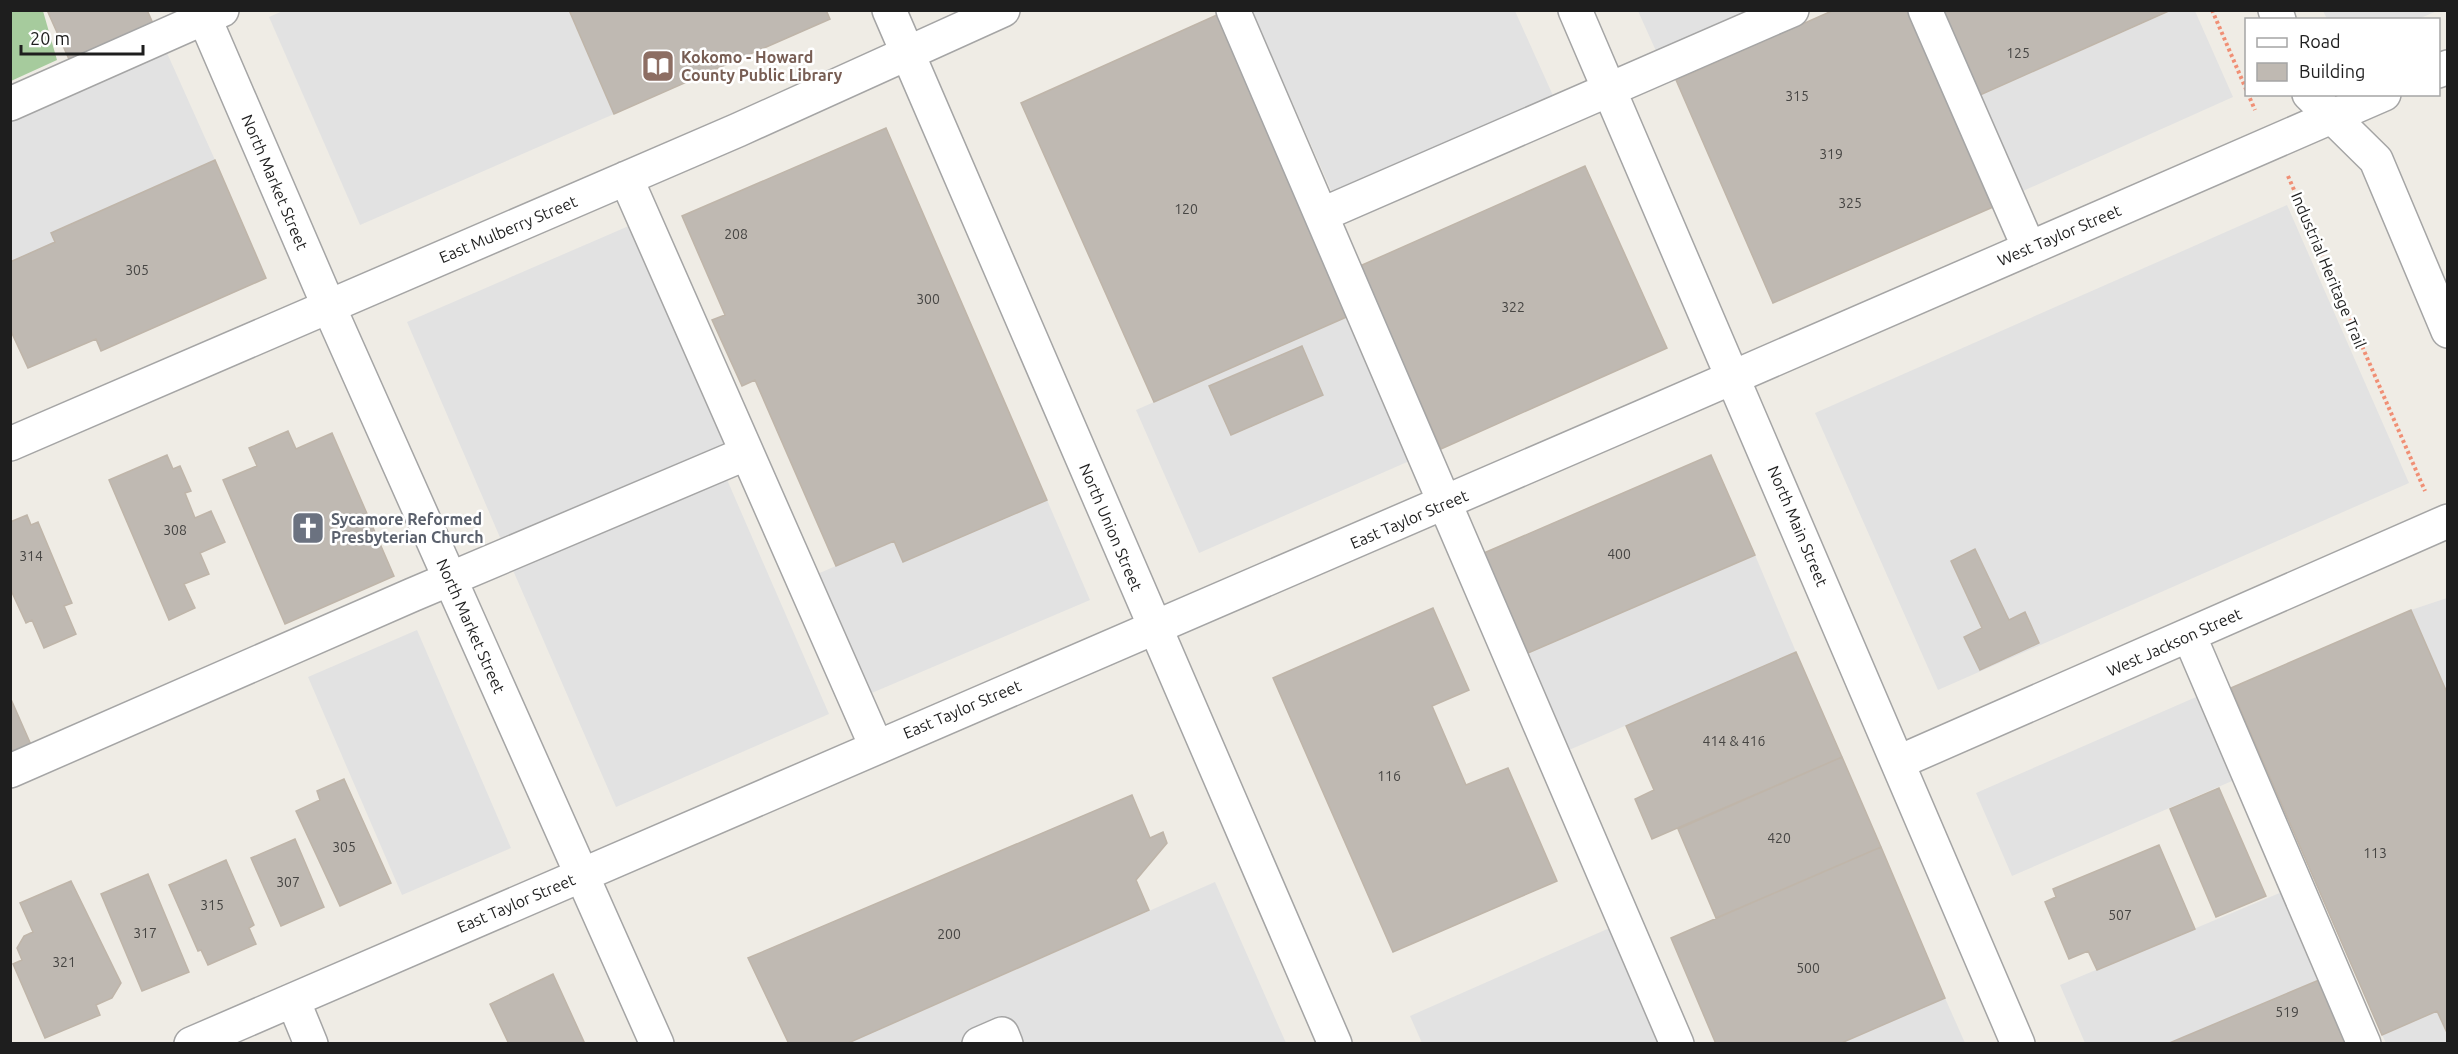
<svg xmlns="http://www.w3.org/2000/svg" width="2458" height="1054" viewBox="0 0 2458 1054" font-family="Ubuntu,sans-serif">
<rect width="100%" height="100%" fill="#efece5"/>
<path fill="#a6cb9d" d="M10,11H43L57,60L11,81Z"/>
<path fill="#e2e2e2" d="M285,10L569,11L614,114L360,225L269,17Z
M1252,11H1515L1555,100L1334,197Z
M1638,11H1751L1656,51Z
M2195,11L2233,97L2023,191L1980,95L2171,11Z
M2323,11H2437L2416,20L2327,19Z
M167,53L215,160L51,233L55,242L11,262L10,121Z
M2287,205L2409,483L1938,690L1815,413Z
M631,225L726,445L502,542L407,322Z
M1351,315L1414,459L1199,553L1136,410Z
M725,475L829,714L616,807L512,568Z
M1047,500L1090,600L867,695L815,575L894,541L903,562Z
M1755,555L1796,652L1569,750L1528,653Z
M2447,598V695L2411,610Z
M417,630L511,848L402,895L308,677Z
M2203,694L2239,778L2012,876L1976,793Z
M1215,882L1286,1043L846,1044Z
M2282,892L2319,980L2167,1044L2085,1043L2060,985Z
M1614,926L1666,1043H1422L1410,1016Z
M1945,998L1965,1043L1839,1044Z
M2437,1011L2447,1035V1043H2386L2382,1035Z"/>
<path fill="#bfb9b2" stroke="#bfb5a9" stroke-width="1.5" d="M47,10H147L155,28L72,66Z
M569,10H826L830,19L614,114Z
M1834,10H1907L1993,207L1773,303L1676,80Z
M1941,10H2171L1980,95Z
M1219,14L1351,315L1154,402L1021,103Z
M886,128L1047,500L903,562L894,541L836,566L755,380L742,386L712,320L725,315L682,216Z
M215,160L266,278L101,351L96,339L28,368L10,329V262L55,242L51,233Z
M1585,166L1667,348L1441,449L1360,266Z
M1302,346L1323,395L1231,435L1209,386Z
M288,431L296,449L332,433L394,576L285,624L223,480L257,466L249,448Z
M167,455L173,469L180,466L191,491L185,493L195,518L211,511L225,542L200,553L209,574L184,584L195,608L169,620L109,480Z
M1711,455L1755,555L1528,653L1484,553Z
M27,515L31,525L38,522L72,603L64,606L76,634L44,648L32,620L26,623L10,588V522Z
M1975,549L2009,620L2025,612L2039,643L1980,670L1964,637L1982,628L1951,561Z
M1433,608L1469,690L1432,706L1466,785L1508,768L1557,881L1393,952L1273,678Z
M2411,610L2448,695V1035L2437,1011L2382,1035L2231,688Z
M1796,652L1842,757L1652,839L1635,799L1654,790L1626,726Z
M10,697L36,756L10,767Z
M1842,757L1881,847L1716,918L1678,829Z
M344,779L391,883L340,906L296,811L320,800L317,791Z
M2219,788L2266,896L2216,917L2170,809Z
M1132,795L1150,838L1163,832L1167,843L1136,880L1149,910L846,1044H789L748,958Z
M295,839L324,907L281,926L251,858Z
M2159,845L2195,929L2097,970L2088,951L2069,959L2045,902L2056,897L2053,889Z
M1881,847L1945,998L1839,1044H1716L1671,938Z
M226,860L254,925L249,928L256,944L208,965L201,950L198,951L169,885Z
M148,874L189,972L142,991L101,894Z
M71,881L121,983L112,998L96,1005L100,1015L45,1038L13,964L22,960L17,948L24,936L33,932L20,903Z
M553,974L585,1044H509L490,1004Z
M2319,980L2345,1044H2167Z"/>
<g fill="none" stroke-linecap="round" stroke-linejoin="round">
<defs>
<path id="minor" d="M201,10L329,307L657,1044
M889,10L1335,1044
M1233,10L1677,1044
M1575,10L2018,1044
M1925,10L2029,248
M2275,10L2279,20
M2438,71L2448,67
M2309,94L2376,160L2448,331
M10,104L222,10
M626,178L876,746
M1321,215L1792,10
M10,444L738,130L1003,10
M2189,635L2364,1044
M1899,762L2448,521
M10,771L412,595L747,453
M293,1000L311,1044
M191,1044C923,728 1654,413 2384,94
M979,1044L1002,1034L1006,1044"/>
</defs>
<use href="#minor" stroke="#a5a5a5" stroke-width="36"/>
<path stroke="#f08f75" stroke-width="4" stroke-dasharray="3 3" stroke-linecap="butt" d="M2212,10L2255,110
M2288,176L2425,491"/>
<use href="#minor" stroke="#fff" stroke-width="33"/>
</g>
<defs>
<symbol id="library-square" viewBox="-11 -11 22 22"><rect x="-9" y="-9" width="18" height="18" rx="4" fill="#8d6e63" stroke="#fff"/><path d="M-6-4Q-3-5.5-.7-3.5V5Q-3 3-6 4ZM6-4Q3-5.5 .7-3.5V5Q3 3 6 4Z" fill="#fff"/></symbol>
<symbol id="church-square" viewBox="-11 -11 22 22"><rect x="-9" y="-9" width="18" height="18" rx="4" fill="#6b7280" stroke="#fff"/><path d="M-1.2-6h2.4v3.5h3.3v2.4h-3.3V6h-2.4V-.1h-3.3v-2.4h3.3Z" fill="#fff"/></symbol>
</defs>
<g fill-rule="evenodd">
<use href="#library-square" x="639" y="47" width="38" height="38"/>
<use href="#church-square" x="289" y="509" width="38" height="38"/>
</g>
<g text-anchor="middle" dominant-baseline="central" stroke-width="5" stroke-linejoin="round" paint-order="stroke">
<g font-size="14" fill="#464543">
<text x="2018" y="53">125</text>
<text x="1797" y="96">315</text>
<text x="1831" y="154">319</text>
<text x="1850" y="203">325</text>
<text x="1186" y="209">120</text>
<text x="736" y="234">208</text>
<text x="137" y="270">305</text>
<text x="928" y="299">300</text>
<text x="1513" y="307">322</text>
<text x="175" y="530">308</text>
<text x="1619" y="554">400</text>
<text x="31" y="556">314</text>
<text x="1734" y="741">414 &amp; 416</text>
<text x="1389" y="776">116</text>
<text x="1779" y="838">420</text>
<text x="344" y="847">305</text>
<text x="2375" y="853">113</text>
<text x="288" y="882">307</text>
<text x="212" y="905">315</text>
<text x="2120" y="915">507</text>
<text x="145" y="933">317</text>
<text x="949" y="934">200</text>
<text x="64" y="962">321</text>
<text x="1808" y="968">500</text>
<text x="2287" y="1012">519</text>
</g>
<g font-size="16" font-weight="bold" fill="#785e54" stroke="#fff" text-anchor="start">
<text x="681" y="57">Kokomo - Howard<tspan x="681" dy="18">County Public Library</tspan></text>
</g>
<g font-size="16" fill="#1e1e1e" stroke="#fff">
<text transform="translate(275 182) rotate(67)">North Market Street</text>
<text transform="translate(508 229) rotate(-23)">East Mulberry Street</text>
<text transform="translate(2059 235) rotate(-23)">West Taylor Street</text>
<text transform="translate(2329 270) rotate(67)">Industrial Heritage Trail</text>
<text transform="translate(1409 519) rotate(-23)">East Taylor Street</text>
<text transform="translate(1798 526) rotate(67)">North Main Street</text>
<text transform="translate(1111 527) rotate(67)">North Union Street</text>
<text transform="translate(471 626) rotate(66)">North Market Street</text>
<text transform="translate(2174 642) rotate(-24)">West Jackson Street</text>
<text transform="translate(962 709) rotate(-23)">East Taylor Street</text>
<text transform="translate(516 903) rotate(-23)">East Taylor Street</text>
</g>
<g font-size="16" font-weight="bold" fill="#5b616d" stroke="#fff" text-anchor="start">
<text x="331" y="519">Sycamore Reformed<tspan x="331" dy="18">Presbyterian Church</tspan></text>
</g>
</g>
<rect width="2458" height="1054" fill="none" stroke="#1e1e1e" stroke-width="24"/>
<rect x="2245" y="18" width="195" height="78" fill="#ffffff" stroke="#a5a5a5" stroke-width="1.5"/>
<rect x="2257" y="38" width="30" height="9" fill="#ffffff" stroke="#a5a5a5" stroke-width="1.5"/>
<text x="2299" y="48" font-size="18" fill="#1e1e1e">Road</text>
<rect x="2257" y="63" width="30" height="18" fill="#bfb9b2" stroke="#a5a5a5" stroke-width="1.5"/>
<text x="2299" y="78" font-size="18" fill="#1e1e1e">Building</text>
<path d="M21 45v9h122v-9" fill="none" stroke="#1e1e1e" stroke-width="3"/>
<text x="30" y="45" font-size="18" fill="#1e1e1e" stroke="#ffffff" stroke-width="4.5" paint-order="stroke">20 m</text>
</svg>
